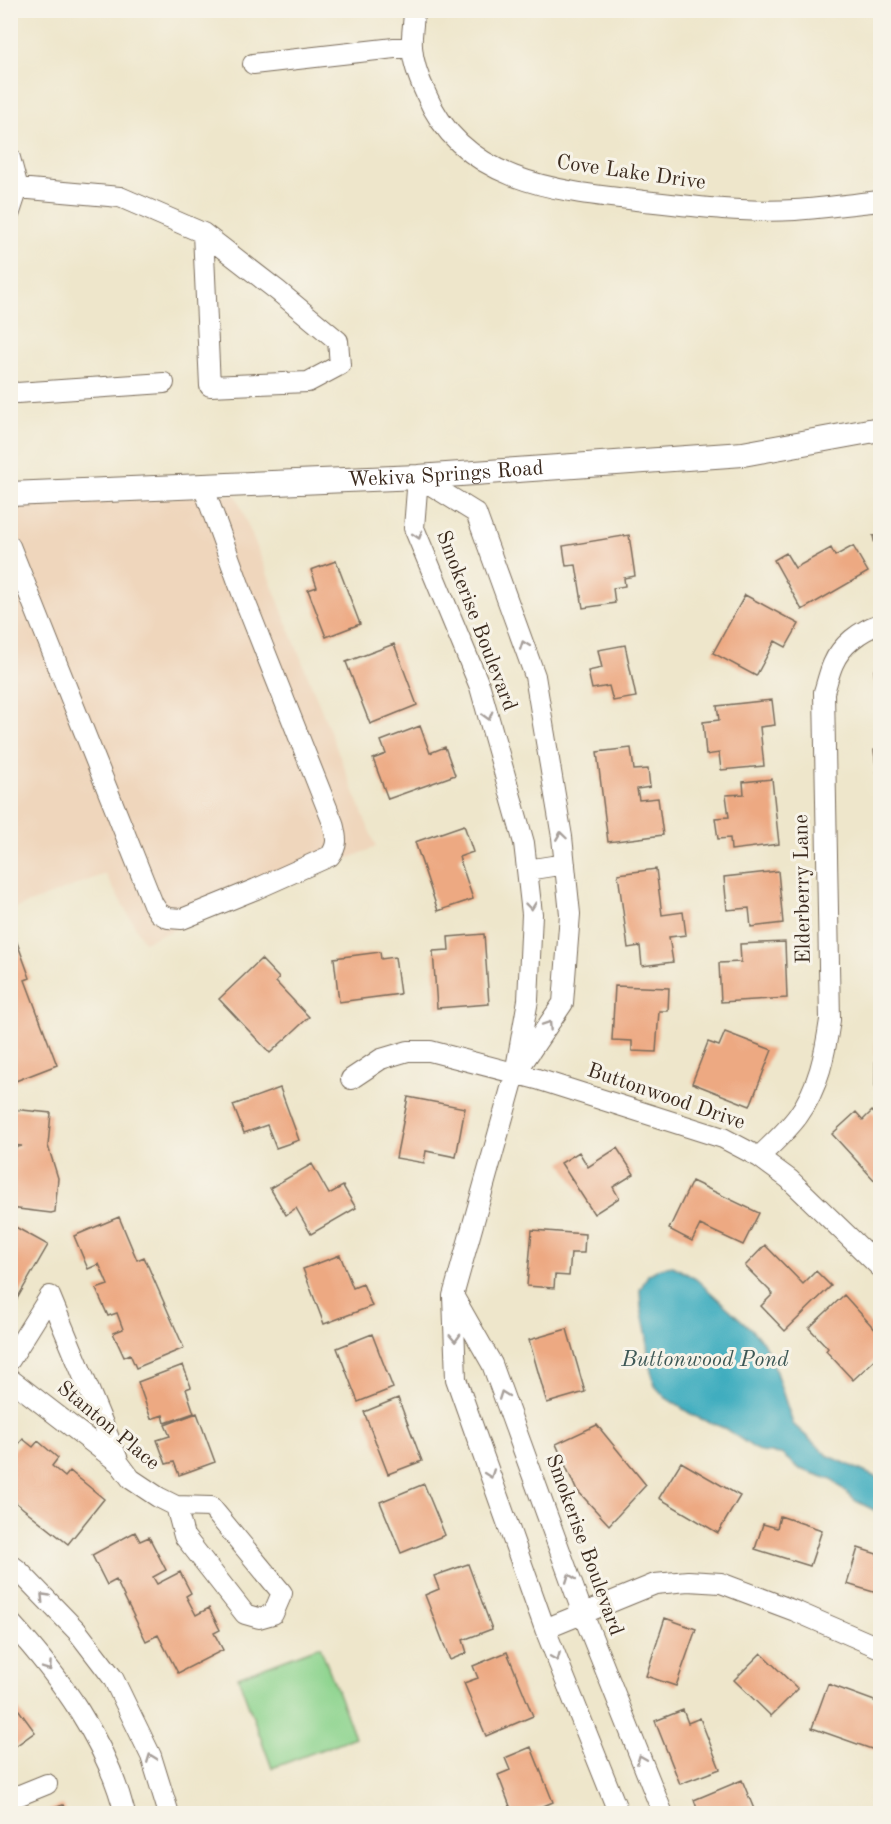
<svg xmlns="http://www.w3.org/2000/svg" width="891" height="1824" viewBox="0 0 891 1824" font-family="'Old Standard TT',serif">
<rect width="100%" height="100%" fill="#f7f3e8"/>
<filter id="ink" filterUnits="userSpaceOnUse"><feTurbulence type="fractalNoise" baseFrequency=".0167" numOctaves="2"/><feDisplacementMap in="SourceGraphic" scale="12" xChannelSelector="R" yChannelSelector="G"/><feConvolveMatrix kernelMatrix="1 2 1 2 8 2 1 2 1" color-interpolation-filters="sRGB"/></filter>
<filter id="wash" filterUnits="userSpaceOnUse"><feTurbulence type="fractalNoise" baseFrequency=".008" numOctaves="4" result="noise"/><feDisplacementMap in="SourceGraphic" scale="24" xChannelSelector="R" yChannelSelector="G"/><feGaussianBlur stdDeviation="1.35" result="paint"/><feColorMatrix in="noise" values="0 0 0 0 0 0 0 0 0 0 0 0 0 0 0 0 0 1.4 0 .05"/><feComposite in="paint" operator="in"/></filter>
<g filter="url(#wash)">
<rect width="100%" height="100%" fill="#eee6cb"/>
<path fill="#efd6bc" d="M236,495L376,847L144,942L105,874L11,910L10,505Z"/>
<path fill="#8ed48f" stroke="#647f56" stroke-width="1.5" d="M320,1646L355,1737L272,1768L238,1677Z"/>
<path fill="#41adbf" stroke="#3e6c6e" stroke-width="1.5" d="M673,1266L696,1279L751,1329L763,1342L772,1360L793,1424L827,1455L880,1479V1513L856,1501L832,1480L800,1469L781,1454L760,1452L724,1428L694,1416L666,1398L655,1386L648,1360L647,1337L641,1308L640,1290L648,1275L660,1268Z"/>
<g id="blocks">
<path fill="#eda982" d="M629,535L635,576L624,578L625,586L613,588L615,603L583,608L576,565L566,566L563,546Z
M880,535V566L873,536Z
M853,546L868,572L802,610L774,560L786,553L795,568L831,548L835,556Z
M336,561L360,624L326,637L308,590L317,587L311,570Z
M745,595L799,624L786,647L775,641L756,676L713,653Z
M394,644L417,705L370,724L346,662Z
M625,645L636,697L613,701L609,686L592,689L588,671L602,668L598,650Z
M880,669V720H879L874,670Z
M772,700L775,725L760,727L764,766L721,770L719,753L706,755L703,722L719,720L717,706Z
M420,726L430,753L445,747L455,775L388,799L373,759L386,754L381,741Z
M631,748L634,770L648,769L650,787L637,789L639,800L658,798L663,835L608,842L597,752Z
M880,749V775H877L874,750Z
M772,779L779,844L731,850L730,838L718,839L715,818L729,817L726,795L744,794L743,782Z
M464,825L473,852L459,857L473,899L438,911L415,842Z
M656,869L662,915L683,912L686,935L669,937L673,962L642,966L640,946L628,948L618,874Z
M778,871L783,923L751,927L749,908L727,910L724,877Z
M11,926L30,978L25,980L57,1065L13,1082L10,1076Z
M876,929H880V972L879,973Z
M484,934L489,1004L437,1008L433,951L449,950L448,937Z
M785,942L787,998L721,1002L719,963L741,962L740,944Z
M380,952L381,959L395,957L400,994L339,1002L334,958Z
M261,959L279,978L276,982L309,1017L270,1053L219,999Z
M615,986L669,988L668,1011H659L656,1052L632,1051V1041L612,1040Z
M876,1015L880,1016V1087L875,1086Z
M725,1032L772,1050L750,1106L692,1083L708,1042L719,1046Z
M280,1088L299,1140L276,1148L267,1125L244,1133L233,1105Z
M408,1097L465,1108L456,1157L426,1151L424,1163L396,1158Z
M12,1109L51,1113L48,1146L58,1178L55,1212L51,1213L10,1208V1149L22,1146L10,1145V1131L14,1130L10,1119Z
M872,1111L880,1120V1180L877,1183L832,1134L856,1112L863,1120Z
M617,1148L634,1174L613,1187L619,1198L594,1214L561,1163L579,1152L588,1167Z
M312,1164L329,1194L343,1186L356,1208L311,1234L296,1208L286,1215L270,1188Z
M692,1181L759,1213L743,1245L700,1225L692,1241L669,1229Z
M119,1217L137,1260L144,1257L184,1348L136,1368L130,1354L124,1357L113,1333L123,1329L117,1313L108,1316L96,1289L108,1285L99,1264L88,1269L74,1236Z
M10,1224L48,1245L10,1311Z
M532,1230L585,1234L584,1253H571L569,1276L555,1275L554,1288L527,1286Z
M765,1245L803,1284L816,1271L831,1286L785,1331L761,1306L773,1294L745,1266Z
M340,1255L353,1288L363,1284L372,1306L324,1324L303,1269Z
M844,1295L880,1335V1355L853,1380L826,1351L828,1348L809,1328Z
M567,1329L585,1392L547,1403L529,1340Z
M372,1334L393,1388L358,1402L337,1348Z
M183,1365L191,1387L186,1389L194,1413L165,1423L163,1415L151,1419L138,1382Z
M398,1398L422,1461L388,1474L364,1412Z
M197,1413L215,1462L179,1475L174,1462L166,1464L157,1440L170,1436L165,1425Z
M597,1425L646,1485L609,1525L576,1489L556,1444Z
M23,1439L33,1447L38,1441L58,1458L52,1466L65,1477L70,1471L104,1499L68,1544L10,1498V1454Z
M681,1462L740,1496L718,1533L659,1498Z
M424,1484L445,1535L401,1553L380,1502Z
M780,1516L822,1530L810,1566L755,1549L763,1524L777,1528Z
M135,1532L140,1541L149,1537L166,1570L153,1577L157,1584L180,1572L191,1593L186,1596L196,1615L209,1608L220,1630L214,1633L223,1650L178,1673L158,1635L146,1641L116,1580L107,1585L92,1555Z
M858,1548L880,1555V1594L847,1584Z
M468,1564L492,1629L463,1640L467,1653L450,1660L425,1595L439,1589L434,1576Z
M665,1618L696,1629L676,1686L646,1676Z
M507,1652L533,1716L486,1736L464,1683L478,1678L473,1666Z
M761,1653L798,1689L771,1716L734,1680Z
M828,1684L880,1703V1752L812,1728Z
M10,1698L35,1732L10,1750Z
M683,1710L688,1723L700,1718L720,1769L680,1784L655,1721Z
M531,1747L553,1802L525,1814H513L498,1775L510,1770L505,1758Z
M742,1780L756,1814H699L694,1800Z
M63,1805L67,1814H41V1813Z
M367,1808V1814H324V1812Z"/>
</g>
</g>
<g filter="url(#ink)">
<use href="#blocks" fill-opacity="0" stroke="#7a6c5b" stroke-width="1.5"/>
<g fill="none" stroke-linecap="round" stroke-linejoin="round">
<defs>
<path id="minor" d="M414,10C414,22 411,35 412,47C413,63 419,79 426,94C462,181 555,191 636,200C689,206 742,213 795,210C823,208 852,204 880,201
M253,64L412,46
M10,158L18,188L120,197L203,233L278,291L338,341L340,365L308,382L210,386L203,233
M10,212L18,188
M10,391L17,393L164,383
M10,546L153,904L159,913L168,918L182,919L256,889L330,856C339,844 336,837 333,823L245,601L203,486
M527,870L565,864
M515,1074L563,1003L570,914L562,837L535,676L476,513L418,477L414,528L480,687L524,843L532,914L528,1000L515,1074L453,1296L456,1379L545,1629L619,1814
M351,1079L381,1059L408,1051H430L537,1079L723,1138L759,1157L789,1179L880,1267
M759,1157C772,1144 787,1131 798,1116C819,1087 825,1054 830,1020L824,692C827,683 829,673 833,664C841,645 861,630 880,624
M455,1299L492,1364L583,1614L663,1814
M10,1360L50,1296L118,1460
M10,1379L119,1463L131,1479L158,1497L176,1506L211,1507L282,1593L273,1614L259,1618L245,1614L184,1536L176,1506
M10,1564L18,1570L77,1631L113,1678L151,1756L169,1814
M10,1622C60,1677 107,1741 125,1814
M545,1629L655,1584L688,1581L721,1583L795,1611L880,1648
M10,1799L47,1784"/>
<g id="major">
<path id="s1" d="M10,494L418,477L743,454L880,429"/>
</g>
</defs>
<use href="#minor" stroke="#7a6c5b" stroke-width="22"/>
<use href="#major" stroke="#7a6c5b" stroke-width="26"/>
<use href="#minor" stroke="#fff" stroke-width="20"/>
<use href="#major" stroke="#fff" stroke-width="24"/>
</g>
<defs><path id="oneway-chevron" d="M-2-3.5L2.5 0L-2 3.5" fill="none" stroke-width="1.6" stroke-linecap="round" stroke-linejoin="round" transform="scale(1.5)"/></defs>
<g stroke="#a79f9a">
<use href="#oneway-chevron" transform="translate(418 535) rotate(72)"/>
<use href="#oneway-chevron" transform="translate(524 645) rotate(-110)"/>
<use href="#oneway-chevron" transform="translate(488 716) rotate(74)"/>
<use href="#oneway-chevron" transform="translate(561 836) rotate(-98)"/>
<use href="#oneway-chevron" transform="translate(531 906) rotate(84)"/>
<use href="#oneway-chevron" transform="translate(548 1025) rotate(-56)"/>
<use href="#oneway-chevron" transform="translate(455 1338) rotate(88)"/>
<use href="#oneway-chevron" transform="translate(503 1395) rotate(-110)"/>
<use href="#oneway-chevron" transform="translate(490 1474) rotate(70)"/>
<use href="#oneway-chevron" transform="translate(570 1578) rotate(-110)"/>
<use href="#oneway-chevron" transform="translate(44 1597) rotate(-134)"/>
<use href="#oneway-chevron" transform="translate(556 1657) rotate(68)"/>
<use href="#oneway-chevron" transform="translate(48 1667) rotate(55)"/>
<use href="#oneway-chevron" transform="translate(151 1758) rotate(-111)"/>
<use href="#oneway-chevron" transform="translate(641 1759) rotate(-112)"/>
</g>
</g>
<g text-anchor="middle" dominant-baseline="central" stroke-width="6" stroke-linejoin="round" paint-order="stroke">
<g font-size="21" fill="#3b2a1e" stroke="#f7f3e8">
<text transform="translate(631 173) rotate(8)">Cove Lake Drive</text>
<text stroke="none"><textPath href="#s1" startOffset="436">Wekiva Springs Road</textPath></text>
<text transform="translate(476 621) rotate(69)">Smokerise Boulevard</text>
<text transform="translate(803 889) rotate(-91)">Elderberry Lane</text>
<text transform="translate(666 1097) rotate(19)">Buttonwood Drive</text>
<text transform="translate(108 1426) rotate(40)">Stanton Place</text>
<text transform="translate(584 1545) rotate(70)">Smokerise Boulevard</text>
</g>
<g font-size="22" font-style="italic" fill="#3d5856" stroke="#f7f3e8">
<text x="705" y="1360">Buttonwood Pond</text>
</g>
</g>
<rect width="891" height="1824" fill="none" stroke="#f7f3e8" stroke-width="36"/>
</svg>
